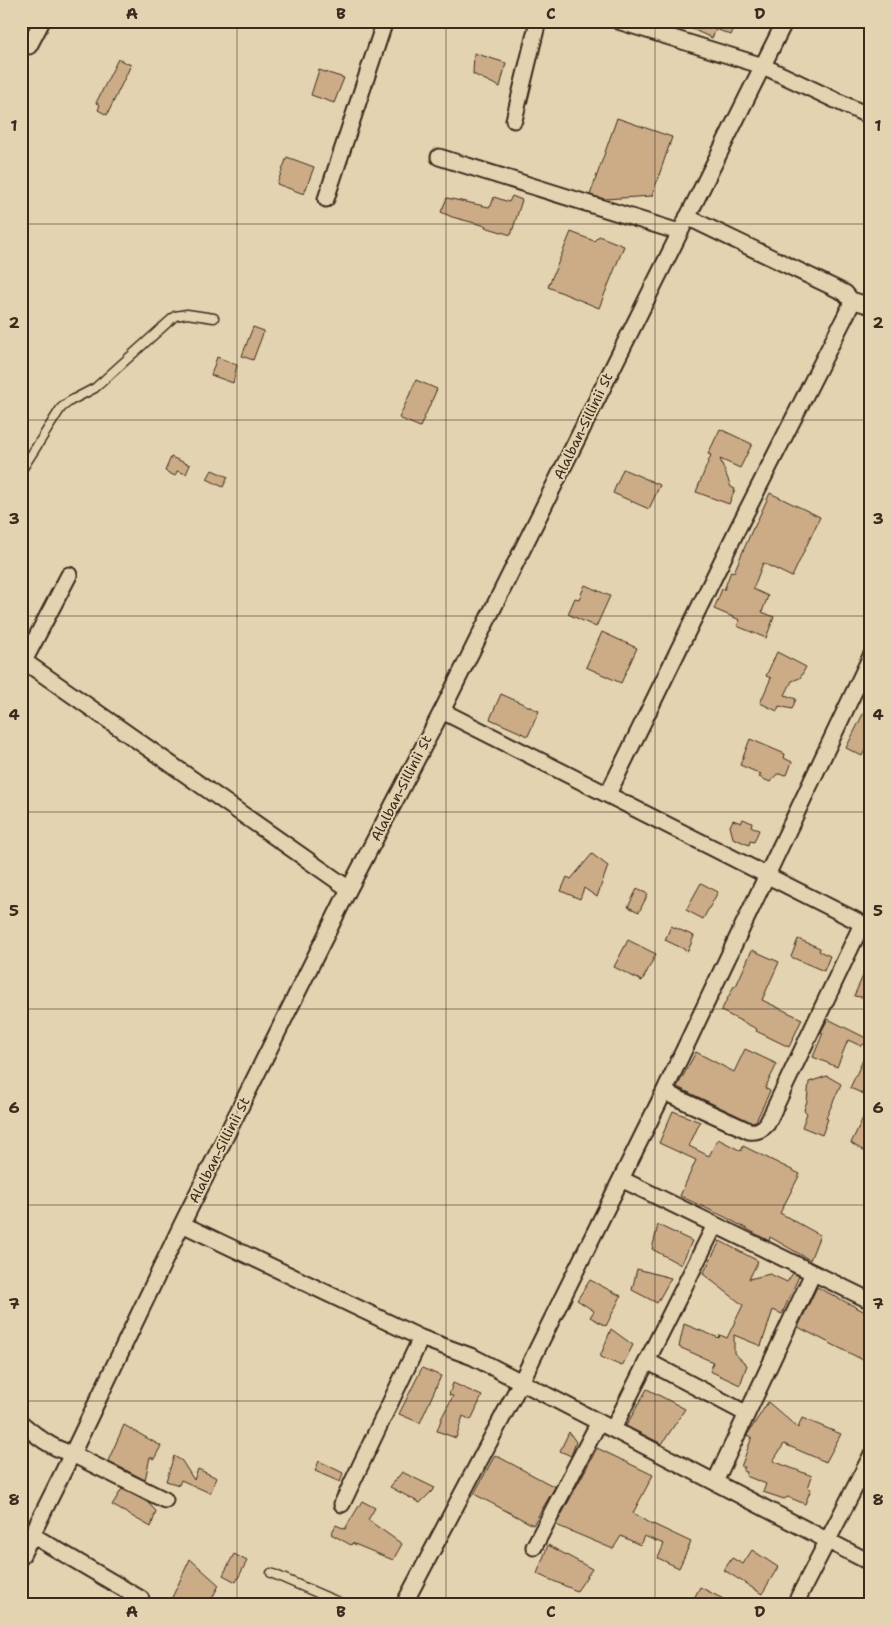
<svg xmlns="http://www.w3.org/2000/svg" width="892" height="1625" viewBox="0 0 892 1625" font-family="'Shantell Sans',sans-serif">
<rect width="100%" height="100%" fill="#e4d3b0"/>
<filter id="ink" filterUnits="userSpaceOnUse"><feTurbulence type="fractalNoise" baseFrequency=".02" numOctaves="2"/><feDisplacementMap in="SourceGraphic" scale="10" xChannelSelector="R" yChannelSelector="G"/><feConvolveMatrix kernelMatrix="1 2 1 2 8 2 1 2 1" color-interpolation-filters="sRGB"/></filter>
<g filter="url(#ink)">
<path fill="#cbac87" stroke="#3b2a1e" d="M674,21H723L735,26L731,35L716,29L712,38Z
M474,53L506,63L500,87L473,74Z
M118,59L131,65L107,115L98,110L100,105L96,103Z
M319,70L344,78L334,103L311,95Z
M617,118L672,137L652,196L605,199L590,195Z
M287,157L314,167L304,194L277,184Z
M512,196L522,200L511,235L485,227L486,226L452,217L441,212L447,198L489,207L491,206L494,197L509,202Z
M571,232L594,241L599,236L624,246L599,308L548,287Z
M253,327L264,331L253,360L242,356Z
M217,357L237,365L233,383L211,375Z
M416,380L437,389L420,427L399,418Z
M720,429L752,444L740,468L720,459L731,487L735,489L729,504L696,492L711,455L708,454Z
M171,457L190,465L186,474L177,471L175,476L165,471Z
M623,469L660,485L649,509L613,493Z
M212,470L228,477L223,487L207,479Z
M770,493L820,517L792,577L763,563L753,589L768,596L762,612L774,617L766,638L737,626L740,620L714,609L722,589L724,590L731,571L734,572L753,528H754Z
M585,585L610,596L596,627L568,614L575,598L579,599Z
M602,632L637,648L621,683L586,667Z
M777,652L806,667L800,678L792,681L785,695L796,699L792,709L779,706L777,711L760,703L771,678L766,676Z
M501,694L539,711L528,736L490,719Z
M871,698V738L862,756L846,748Z
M750,739L785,754L784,758L792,762L787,775L777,774L770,782L759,777L761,774L740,765Z
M743,819L752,823L751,826L759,830L754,842L750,841L749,845L733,838L730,826L733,820L741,823Z
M592,854L608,866L597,897L584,888L580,899L561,891L567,877L571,879Z
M701,883L718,892L703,919L686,910Z
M637,889L648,894L639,912L628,907Z
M671,926L694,936L688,951L665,940Z
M798,939L820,948L819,951L830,956L824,971L791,957Z
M628,940L656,954L642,981L614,967Z
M752,950L779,962L762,1000L802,1019L789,1047L756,1031L757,1029L721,1011L734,986H736Z
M871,958V1001L861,997L854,996Z
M828,1019L870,1040L861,1046L848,1040L837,1067L813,1057L823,1033L821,1032Z
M745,1049L777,1064L765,1088L770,1091L756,1121L751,1122L677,1087L696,1052L734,1072Z
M863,1060L871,1064V1097L850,1088Z
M827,1076L841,1084L826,1118L828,1119L822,1135L802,1127L807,1113L804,1110L807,1101L809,1082Z
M871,1101V1144L867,1153L851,1143Z
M673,1111L700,1122L689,1146L709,1156L718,1139L741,1151L743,1146L800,1174L780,1213L820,1235L810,1260L770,1237L769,1241L725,1217L680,1196L696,1160L659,1143Z
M658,1225L692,1241L681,1265L652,1249Z
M720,1241L758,1261L749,1279L770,1274L787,1282L793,1273L799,1276L782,1314L773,1310L761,1346L734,1335V1353L747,1365L740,1385L710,1371L713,1362L679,1347L684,1324L719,1338L720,1335L727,1338L743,1305L703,1274Z
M637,1269L671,1278L657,1303L632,1290Z
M590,1280L621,1296L606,1326L590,1317L594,1311L577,1300Z
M817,1287L871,1315V1364L798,1327Z
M611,1329L633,1345L622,1366L600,1357Z
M422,1368L441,1376L420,1423L399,1414Z
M453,1383L482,1396L471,1420L463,1416L456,1438L437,1431L442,1417L453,1396L449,1395Z
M647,1389L685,1409L662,1444L626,1426Z
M768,1402L798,1428L802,1418L841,1434L826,1462L784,1444L773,1461L812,1476L808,1488L811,1489L805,1504L788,1497L784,1499L763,1492L766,1484L746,1476L747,1472L743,1471L745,1467H741L752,1437L747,1435Z
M124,1425L161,1446L154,1459L150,1457L145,1480L108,1461Z
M569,1432L576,1442L571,1456L560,1451Z
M597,1448L653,1475L633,1513L652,1525L653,1524L691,1542L679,1568L658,1558L664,1544L644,1536L640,1545L621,1536L613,1549L556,1525Z
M495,1455L555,1487L533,1525L474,1494Z
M174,1456L182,1461L194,1480L198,1469L217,1478L210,1493L181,1480L179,1485L166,1481Z
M319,1461L343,1473L340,1482L315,1471Z
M402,1472L435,1488L420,1503L390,1487Z
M122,1489L147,1502L156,1511L151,1527L112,1505Z
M362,1501L375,1508L368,1520L402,1544L393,1560L352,1543L351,1545L331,1534L336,1525L345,1529Z
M548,1545L592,1569L577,1591L537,1574Z
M752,1550L778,1567L762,1594L724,1570L732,1558L743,1564Z
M234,1554L247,1561L236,1582L223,1575Z
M190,1559L219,1585L209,1604H169Z
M700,1587L733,1604H691Z"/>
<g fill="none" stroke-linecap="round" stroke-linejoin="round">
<defs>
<path id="lane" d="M21,471L61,408L70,401L95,388L175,316L187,314L214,318
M271,1573L343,1604"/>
<path id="street" d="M618,21L763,66L871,117
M29,46L42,21
M514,120L538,21
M439,157L679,232
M326,199L385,21
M851,300L871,306
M21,659L349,889
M24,661L69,575
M442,711L871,928
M608,794L737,530L850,307L851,300L845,293L687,217
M664,1092L749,1131C757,1132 761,1130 767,1124L862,924
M621,1179L871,1301
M182,1224L421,1338L473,1357L871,1563
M647,1361L747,1414
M21,1423C39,1438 50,1447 72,1454L165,1500
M613,1429L715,1225
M715,1482L813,1273
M342,1504L421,1338
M32,1535L141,1599
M534,1547L599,1422
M21,1557L72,1454L182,1224L349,889L442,711L785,21
M404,1604L521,1382L621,1179L664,1092L871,656
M795,1604L871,1456"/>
</defs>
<use href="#lane" stroke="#3b2a1e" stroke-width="11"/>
<use href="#street" stroke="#3b2a1e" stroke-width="19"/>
<use href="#lane" stroke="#e4d3b0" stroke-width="8"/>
<use href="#street" stroke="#e4d3b0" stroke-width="15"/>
</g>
</g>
<path fill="none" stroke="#3b2a1e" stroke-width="1" stroke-opacity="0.55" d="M237,21V1604M446,21V1604M655,21V1604M21,224H871M21,420H871M21,616H871M21,812H871M21,1009H871M21,1205H871M21,1401H871"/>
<g text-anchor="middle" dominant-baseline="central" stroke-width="4" stroke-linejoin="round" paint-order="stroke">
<g font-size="14" fill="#3b2a1e" stroke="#e4d3b0">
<text transform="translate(583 426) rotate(-64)">Alalban-Sillinii St</text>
<text transform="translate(401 788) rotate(-63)">Alalban-Sillinii St</text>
<text transform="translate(219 1150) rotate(-63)">Alalban-Sillinii St</text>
</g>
</g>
<rect width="892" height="1625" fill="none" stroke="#e4d3b0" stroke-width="55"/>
<rect x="28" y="28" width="836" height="1570" fill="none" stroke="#3b2a1e" stroke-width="2"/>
<g font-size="16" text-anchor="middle" font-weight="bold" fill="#3b2a1e">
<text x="132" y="19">A</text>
<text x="341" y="19">B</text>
<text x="551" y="19">C</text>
<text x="760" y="19">D</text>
<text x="14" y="131">1</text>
<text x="878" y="131">1</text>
<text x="14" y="328">2</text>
<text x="878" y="328">2</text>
<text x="14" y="524">3</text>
<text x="878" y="524">3</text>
<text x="14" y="720">4</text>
<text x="878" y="720">4</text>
<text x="14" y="916">5</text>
<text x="878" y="916">5</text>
<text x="14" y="1113">6</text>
<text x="878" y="1113">6</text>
<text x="14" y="1309">7</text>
<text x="878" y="1309">7</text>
<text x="14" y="1505">8</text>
<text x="878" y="1505">8</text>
<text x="132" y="1617">A</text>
<text x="341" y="1617">B</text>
<text x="551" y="1617">C</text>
<text x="760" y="1617">D</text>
</g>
</svg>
